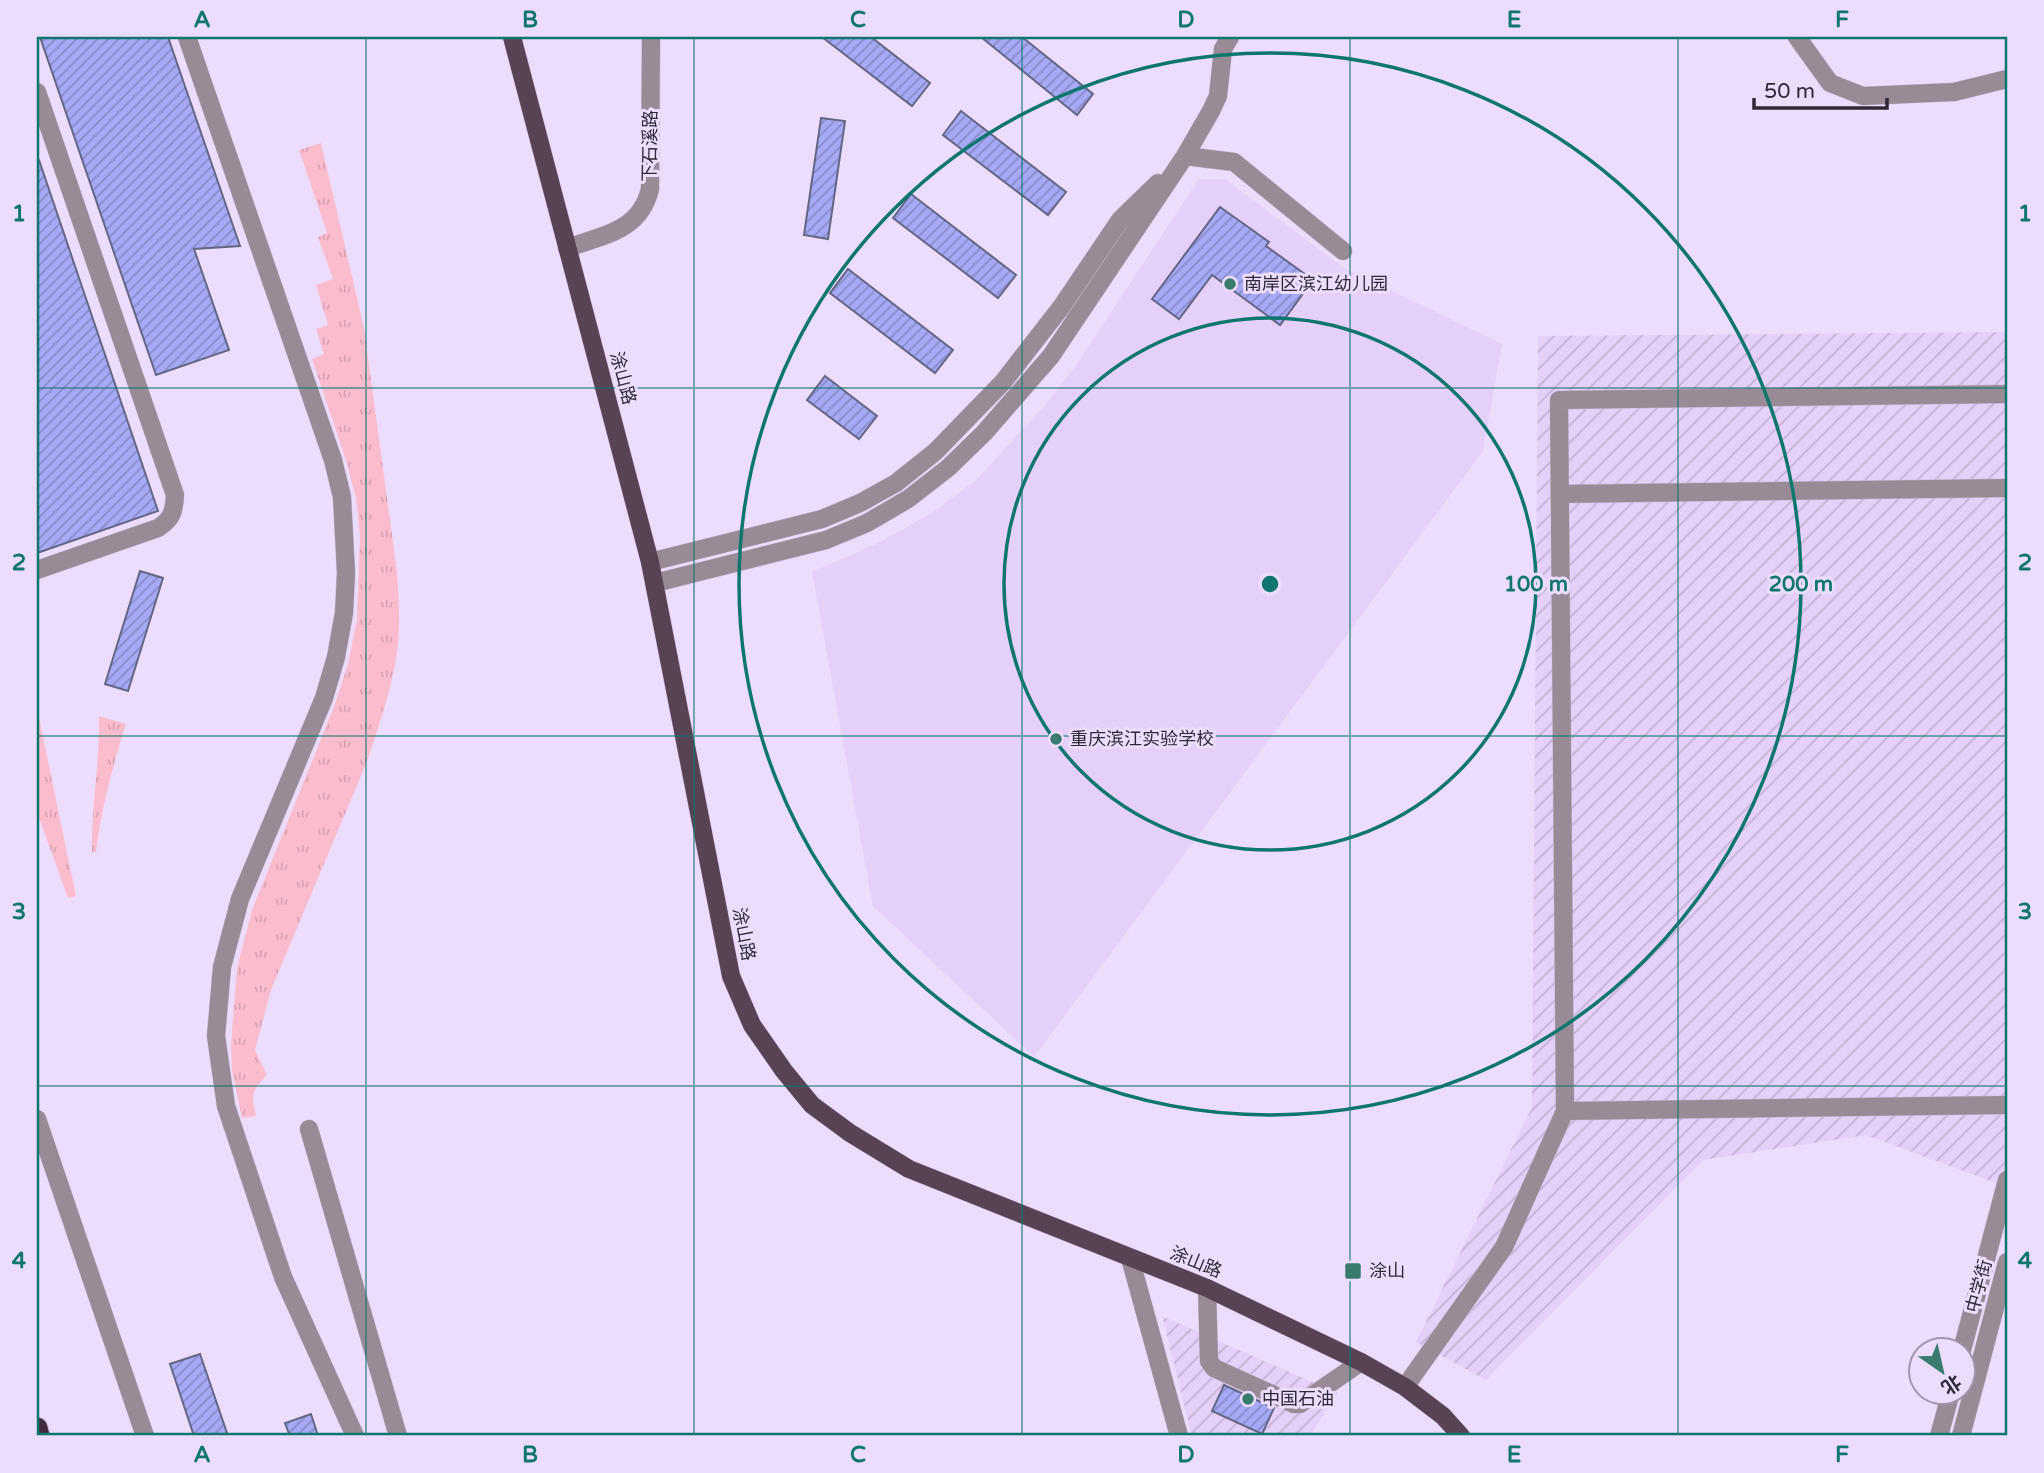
<svg xmlns="http://www.w3.org/2000/svg" width="2044" height="1473" viewBox="0 0 2044 1473" font-family="'Varela Round','Noto Sans SC',sans-serif">
<defs>
<pattern id="industrial-furrows" width="10" height="10" patternUnits="userSpaceOnUse" patternTransform="scale(1.75)"><rect width="10" height="10" fill="#e4d0f8"/><path d="M-1 1l2-2M0 10L10 0M9 11l2-2" fill="none" stroke="#c4b3d5"/></pattern>
<pattern id="grass-tufts" width="24" height="20" patternUnits="userSpaceOnUse" patternTransform="scale(1.75)"><rect width="24" height="20" fill="#fbbcce"/><path d="M3 7l-1-3M5 7V3M7 7l1-3M15 17l-1-3M17 17v-4M19 17l1-3" fill="none" stroke="#d7a2b2"/></pattern>
<pattern id="building-hatch" width="6" height="6" patternUnits="userSpaceOnUse" patternTransform="scale(1.75)"><rect width="6" height="6" fill="#a6aaf6"/><path d="M-1 1l2-2M0 6l6-6M5 7l2-2" fill="none" stroke="#888ac8"/></pattern>
</defs>
<rect width="100%" height="100%" fill="#edddfd"/>
<path fill="#e4d0f8" d="M1199,179H1225L1344,268L1502,344L1483,451L1034,1057L873,906L812,572L876,544L932,513L976,480L1047,403L1074,368Z"/>
<path fill="url(#industrial-furrows)" d="M2007,332V1187L1866,1135L1703,1160L1486,1380L1416,1342L1532,1107L1538,336Z
M1162,1316L1337,1393L1310,1436H1192Z"/>
<path fill="url(#grass-tufts)" d="M321,143L364,328L397,572C399,601 401,631 396,659C390,693 379,726 368,759L271,990L255,1050L267,1075C251,1092 251,1094 256,1116L242,1118L232,1070L231,1044L237,968L252,910L335,704L348,664L357,619L360,536L356,498L345,457L312,359L324,354L316,329L328,325L316,285L333,279L318,237L327,233L299,150Z
M37,708L76,896L68,898L37,812Z
M99,716L126,724C112,769 102,805 96,852H92C91,807 100,762 99,716Z"/>
<path fill="url(#building-hatch)" stroke="#646684" stroke-width="2" d="M40,37H168L240,246L194,249L229,350L156,375Z
M822,37H871L930,83L912,106Z
M981,37H1022L1093,94L1077,115Z
M961,111L1066,192L1048,215L943,135Z
M821,118L845,121L828,239L804,235Z
M37,160H39L158,511L37,553Z
M911,194L1016,275L998,298L893,218Z
M1220,207L1269,242L1266,246L1313,280L1280,325L1212,275L1179,319L1152,299Z
M848,269L953,350L935,373L830,293Z
M825,376L877,416L859,439L807,400Z
M140,571L163,578L128,691L105,684Z
M200,1354L228,1436H194L170,1364Z
M1224,1385L1274,1408L1262,1434L1212,1411Z
M311,1414L318,1436H290L285,1423Z"/>
<g fill="none" stroke-linecap="round" stroke-linejoin="round">
<defs>
<path id="minor" d="M187,37L333,460L342,497L346,573L344,613L336,657L324,698L240,899L222,967L216,1036L226,1106L283,1277L355,1436
M1797,37L1830,83L1863,96L1954,92L2007,79
M37,92L175,495C174,512 172,519 158,528L37,570
M1185,156L1234,162L1343,251
M567,248C604,235 640,231 650,189L651,37
M2007,394L1559,400L1565,1111L2007,1105
M1560,494L2007,488
M650,562L822,519L860,503L896,483L935,452L1003,382L1062,306L1120,220L1158,183
M655,583L826,540L867,523L908,499L948,468L984,433L1051,356L1185,156L1211,111L1218,96L1223,49L1230,37
M37,1119L145,1436
M309,1129L398,1436
M1130,1258L1179,1436
M1207,1288L1209,1361L1214,1368L1294,1404H1300L1361,1362
M1962,1350L2007,1180
M1405,1387L1504,1247L1565,1111
M1939,1436L1951,1392
M1961,1436L2007,1262"/>
<path id="major" d="M512,37L650,562L731,976L752,1025L784,1071L812,1105L850,1133L909,1169L1207,1288L1361,1362L1405,1387L1443,1416L1461,1436"/>
<path id="highway" d="M37,1428L39,1436"/>
</defs>
<use href="#minor" stroke="#c7b9d5" stroke-width="19"/>
<use href="#major" stroke="#c7b9d5" stroke-width="19"/>
<use href="#highway" stroke="#c7b9d5" stroke-width="23"/>
<use href="#minor" stroke="#988b95" stroke-width="18"/>
<use href="#major" stroke="#584354" stroke-width="18"/>
<use href="#highway" stroke="#422a3e" stroke-width="21"/>
</g>
<path fill="none" stroke="#0f766e" stroke-width="2" stroke-opacity="0.55" d="M366,37V1436M694,37V1436M1022,37V1436M1350,37V1436M1678,37V1436M37,388H2007M37,736H2007M37,1086H2007"/>
<g fill="none" stroke="#0f766e" stroke-width="3.5">
<circle cx="1270" cy="584" r="266"/>
<circle cx="1270" cy="584" r="531"/>
</g>
<g fill="#397b6d" stroke="#edddfd" stroke-width="2.5">
<circle cx="1230" cy="284" r="7"/>
<circle cx="1056" cy="739" r="7"/>
<rect x="1344" y="1262" width="18" height="18" rx="3.5"/>
<circle cx="1248" cy="1399" r="7"/>
</g>
<g text-anchor="middle" dominant-baseline="central" stroke-width="6" stroke-linejoin="round" paint-order="stroke">
<g font-size="18" fill="#2f2935" stroke="#edddfd">
<text transform="translate(650 146) rotate(-89)">下石溪路</text>
<text transform="translate(623 378) rotate(75)">涂山路</text>
<text transform="translate(744 934) rotate(79)">涂山路</text>
<text transform="translate(1196 1262) rotate(22)">涂山路</text>
<text transform="translate(1979 1286) rotate(-75)">中学街</text>
</g>
<g font-size="18" fill="#2f2935" stroke="#edddfd" text-anchor="start">
<text x="1244" y="284">南岸区滨江幼儿园</text>
<text x="1070" y="739">重庆滨江实验学校</text>
<text x="1369" y="1271">涂山</text>
<text x="1262" y="1399">中国石油</text>
</g>
</g>
<circle cx="1270" cy="584" r="10" fill="#0f766e" stroke="#edddfd" stroke-width="3.5"/>
<g font-size="21" text-anchor="middle" font-weight="bold" fill="#0f766e" stroke="#edddfd" stroke-width="6" stroke-linejoin="round" paint-order="stroke">
<text x="1536" y="591">100 m</text>
<text x="1801" y="591">200 m</text>
</g>
<rect width="2044" height="1473" fill="none" stroke="#edddfd" stroke-width="77"/>
<g transform="translate(1942 1371) rotate(146)"><circle r="33" fill="#edddfd" stroke="#a195ad" stroke-width="2"/>
<path d="M0-5L12 26L0 18L-12 26Z" fill="#397b6d"/>
<text y="-10" font-size="19" font-weight="bold" text-anchor="middle" fill="#2f2935">北</text>
</g>
<path d="M1754 98v10h133v-10" fill="none" stroke="#2f2935" stroke-width="3.5"/>
<text x="1764" y="98" font-size="21" fill="#2f2935" stroke="#edddfd" stroke-width="5" paint-order="stroke">50 m</text>
<rect x="38" y="38" width="1968" height="1396" fill="none" stroke="#0f766e" stroke-width="2.5"/>
<g font-size="23" text-anchor="middle" font-weight="bold" fill="#0f766e">
<text x="202" y="27">A</text>
<text x="530" y="27">B</text>
<text x="858" y="27">C</text>
<text x="1186" y="27">D</text>
<text x="1514" y="27">E</text>
<text x="1842" y="27">F</text>
<text x="19" y="221">1</text>
<text x="2025" y="221">1</text>
<text x="19" y="570">2</text>
<text x="2025" y="570">2</text>
<text x="19" y="919">3</text>
<text x="2025" y="919">3</text>
<text x="19" y="1268">4</text>
<text x="2025" y="1268">4</text>
<text x="202" y="1462">A</text>
<text x="530" y="1462">B</text>
<text x="858" y="1462">C</text>
<text x="1186" y="1462">D</text>
<text x="1514" y="1462">E</text>
<text x="1842" y="1462">F</text>
</g>
</svg>
